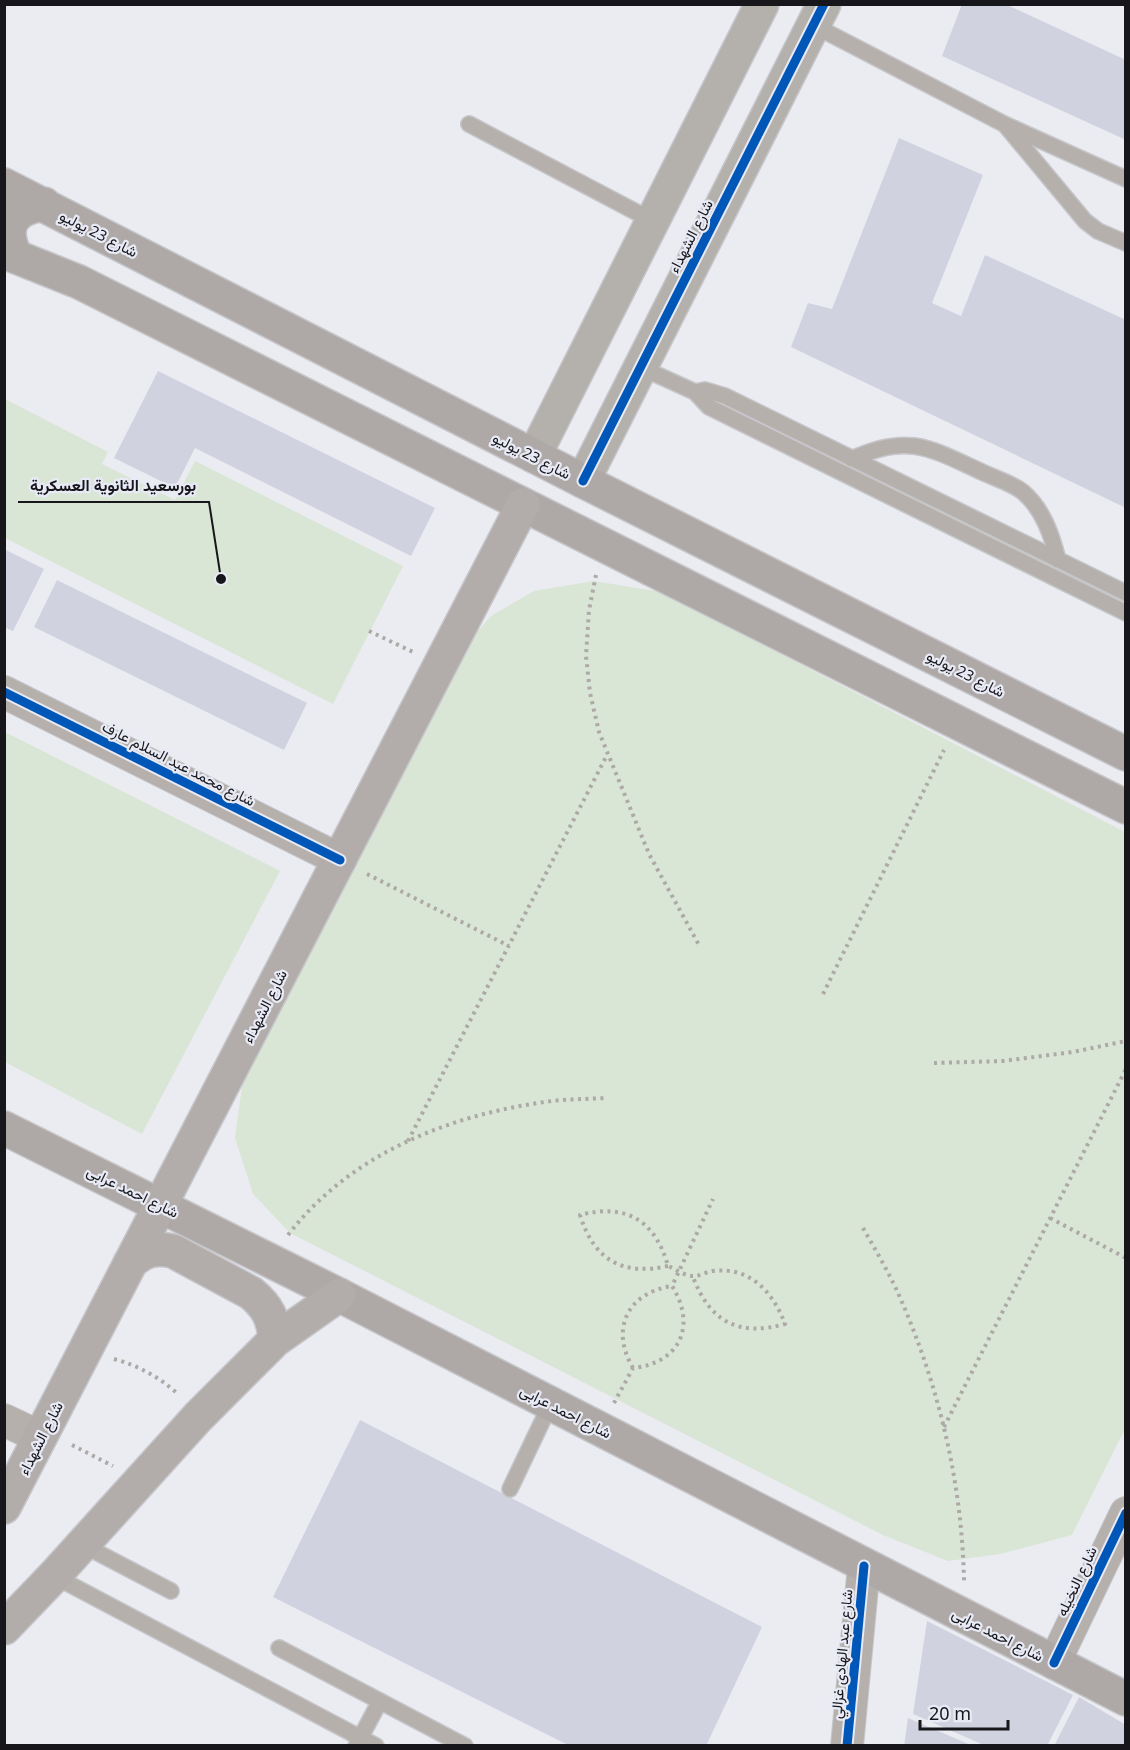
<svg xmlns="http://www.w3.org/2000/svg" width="1130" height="1750" viewBox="0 0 1130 1750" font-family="'Noto Sans',Vazirmatn,sans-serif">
<rect width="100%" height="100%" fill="#ebecf2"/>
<path fill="#d9e5d5" d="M5,399L108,452L102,464L175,500L195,461L403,566L333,704L5,538Z
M594,581L661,592L1125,832V1429L1072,1535L1000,1554L948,1561L883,1535L290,1233L253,1194L235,1138L242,1086L465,645L491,616L534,591Z
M5,732L280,871L142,1134L5,1062Z"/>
<path fill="#d0d2df" d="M962,4H1005L1126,60V140L942,56Z
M899,138L983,175L932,303L961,316L985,255L1126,320V508L791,347L808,303L832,309Z
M158,371L435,508L411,556L195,448L175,488L114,458Z
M4,549L44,569L13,631L4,627Z
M57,580L307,703L284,750L34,627Z
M360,1420L762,1627L706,1746H570L273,1597Z
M927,1621L1073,1695L1047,1746H986L913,1714Z
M1079,1697L1126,1725V1746H1054Z
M908,1718L973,1746H904Z"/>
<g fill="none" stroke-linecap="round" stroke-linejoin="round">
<defs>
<path id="lane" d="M813,25L1004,124L1126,179
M469,124L653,221
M1006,126L1085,221L1098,231L1126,243
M640,367L695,392L709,407L1126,613
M695,392L705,390L725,396L1126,593
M852,459C908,433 930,448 982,472C994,478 1012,483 1023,492C1043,509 1052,536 1058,560
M510,1489L551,1403
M83,1545L171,1591
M54,1576L376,1746
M279,1648L465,1746
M356,1746L380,1701"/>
<path id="street" d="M4,692L340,860
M4,1420L40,1437
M1054,1663L1126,1513
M847,1746L864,1566"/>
<path id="secondary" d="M534,456L762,4
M583,481L824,4"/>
<path id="primary" d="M4,185L583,481L1126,754
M4,252L79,282L1126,807
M16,257C1,227 11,209 44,204
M4,1128L339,1295L1126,1699"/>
<path id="highway" d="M130,1263C144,1250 155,1247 173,1251L251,1293C267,1306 274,1319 275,1340
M4,1507L523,505
M4,1628L54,1576L198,1417L275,1340L339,1295"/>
</defs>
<use href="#lane" stroke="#c6c6ca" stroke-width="18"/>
<use href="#street" stroke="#c6c6ca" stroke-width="34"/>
<use href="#secondary" stroke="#c6c6ca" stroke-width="36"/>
<use href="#primary" stroke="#c6c6ca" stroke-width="36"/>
<use href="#highway" stroke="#c6c6ca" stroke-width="36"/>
<path stroke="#aca9a7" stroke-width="4" stroke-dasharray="3 4.5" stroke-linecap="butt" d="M596,575L589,610L586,656L590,693L599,732L649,854L699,945
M369,631L413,652
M367,874L509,946
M823,994L944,750
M934,1063L1003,1061L1073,1052L1126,1041
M408,1141L607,755
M1050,1218L1126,1258
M863,1228C875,1249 888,1271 898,1293C938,1383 962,1481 964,1581
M288,1235C351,1153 451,1114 552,1101C570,1099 588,1099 607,1098
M668,1266C622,1276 594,1260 580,1215C626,1203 655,1220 668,1266C675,1269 687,1277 694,1276C700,1276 706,1272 712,1271C750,1266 773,1292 785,1324C739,1337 710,1322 693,1277
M114,1359C139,1366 159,1377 178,1394
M633,1368C610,1329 627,1293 672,1286
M614,1403L633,1368C680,1363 697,1326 672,1286L713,1199
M944,1427L1126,1069
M72,1445L113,1466"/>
<use href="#lane" stroke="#b5b0ac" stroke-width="15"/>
<use href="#street" stroke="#b5b0ac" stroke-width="32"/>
<use href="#secondary" stroke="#b4b0ac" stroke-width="33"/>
<use href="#primary" stroke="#aea8a6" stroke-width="33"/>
<use href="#highway" stroke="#b2acaa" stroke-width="33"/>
<defs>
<path id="cycleway" d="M583,481L824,4
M4,692L340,860
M1054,1663L1126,1513
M847,1746L864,1566"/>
</defs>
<use href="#cycleway" stroke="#e8eaf5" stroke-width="13"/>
<use href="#cycleway" stroke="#0057b8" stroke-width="9"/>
</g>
<g text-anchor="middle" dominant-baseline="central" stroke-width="4.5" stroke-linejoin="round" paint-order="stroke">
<g font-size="15" fill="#17171b" stroke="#e8eaf5">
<text transform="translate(99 233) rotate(27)">شارع 23 يوليو</text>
<text transform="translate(690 236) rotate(-63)">شارع الشهداء</text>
<text transform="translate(532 455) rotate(27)">شارع 23 يوليو</text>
<text transform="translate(966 673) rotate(27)">شارع 23 يوليو</text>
<text transform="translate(179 763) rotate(27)">شارع محمد عبد السلام عارف</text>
<text transform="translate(264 1006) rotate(-63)">شارع الشهداء</text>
<text transform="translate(133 1191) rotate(26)">شارع احمد عرابى</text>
<text transform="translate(566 1411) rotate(27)">شارع احمد عرابى</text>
<text transform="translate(40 1438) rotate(-63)">شارع الشهداء</text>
<text transform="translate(1076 1581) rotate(-65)">شارع النخيله</text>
<text transform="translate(998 1634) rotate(27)">شارع احمد عرابى</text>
<text transform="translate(841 1654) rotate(-85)">شارع عبد الهادى غزالي</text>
</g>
</g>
<path fill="none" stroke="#17171b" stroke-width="2" d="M221 579L209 502H18"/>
<circle fill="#17171b" stroke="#e8eaf5" stroke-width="2" cx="221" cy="579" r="6"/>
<g font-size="16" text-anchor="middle" font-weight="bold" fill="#17171b" stroke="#e8eaf5" stroke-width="4.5" stroke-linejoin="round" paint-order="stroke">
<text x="113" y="491">بورسعيد الثانوية العسكرية</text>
</g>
<rect width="1130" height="1750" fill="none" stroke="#17171b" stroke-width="12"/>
<path d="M920 1720v9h88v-9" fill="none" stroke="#17171b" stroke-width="3"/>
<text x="929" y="1720" font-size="18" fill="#17171b" stroke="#e8eaf5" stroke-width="4.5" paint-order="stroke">20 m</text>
</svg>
